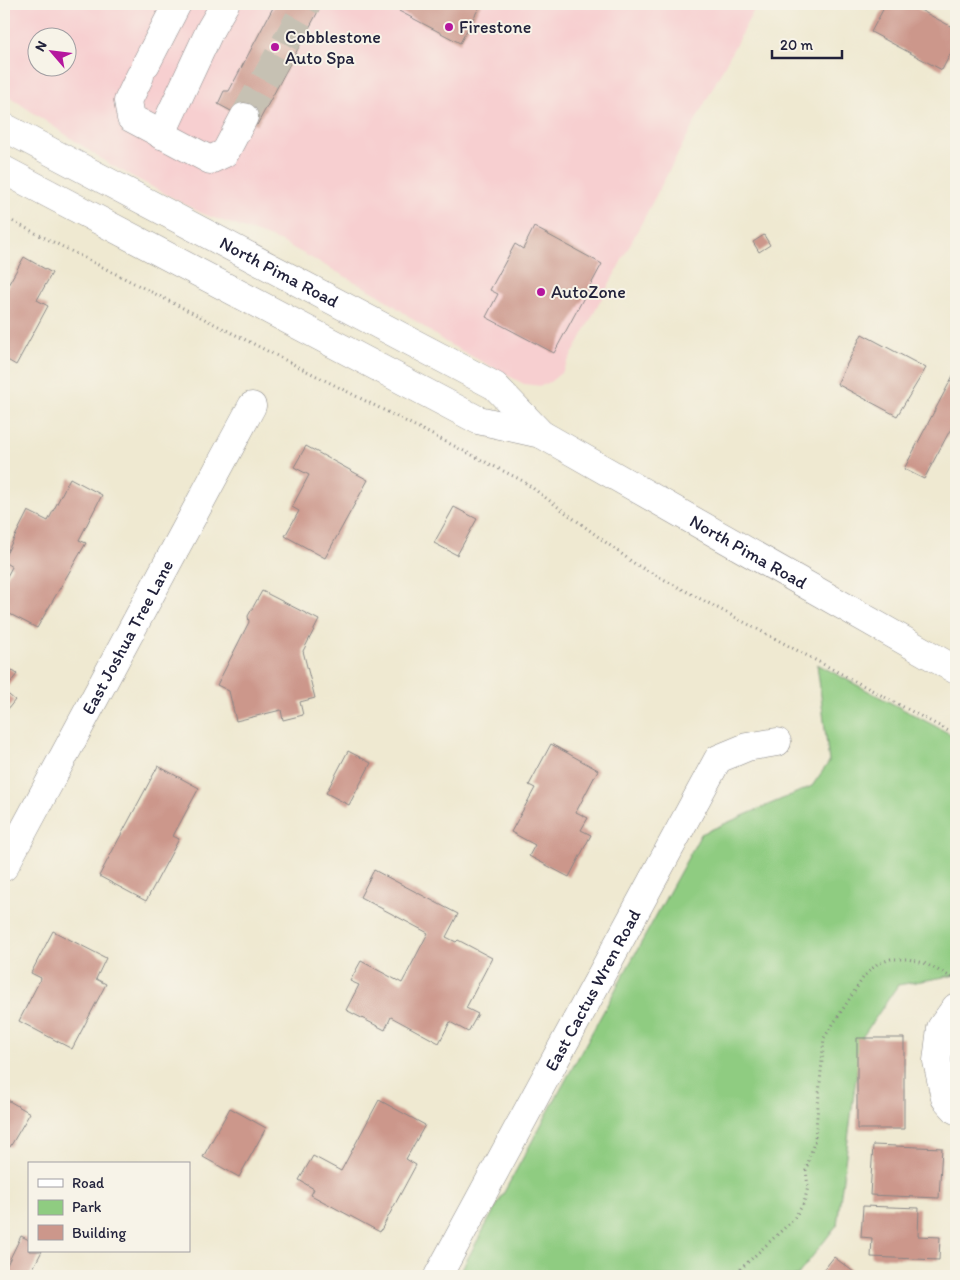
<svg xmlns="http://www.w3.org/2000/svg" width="960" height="1280" viewBox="0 0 960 1280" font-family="Itim,sans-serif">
<rect width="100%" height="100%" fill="#f7f3e8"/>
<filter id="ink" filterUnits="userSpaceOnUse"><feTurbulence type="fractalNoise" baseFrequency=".02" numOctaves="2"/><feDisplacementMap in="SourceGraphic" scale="10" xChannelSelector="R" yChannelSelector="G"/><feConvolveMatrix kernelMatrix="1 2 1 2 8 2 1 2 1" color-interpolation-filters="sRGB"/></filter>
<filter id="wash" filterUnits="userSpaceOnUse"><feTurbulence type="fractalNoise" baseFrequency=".0096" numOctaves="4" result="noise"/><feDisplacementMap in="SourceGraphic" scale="20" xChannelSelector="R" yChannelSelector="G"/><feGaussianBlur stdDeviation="1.12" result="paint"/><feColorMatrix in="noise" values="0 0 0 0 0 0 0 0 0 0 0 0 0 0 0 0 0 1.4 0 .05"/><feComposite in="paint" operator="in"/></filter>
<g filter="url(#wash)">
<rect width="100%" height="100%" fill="#efe9d1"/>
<path fill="#f7cfd0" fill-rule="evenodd" d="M4,4H757L574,351L562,372L550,382L541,386L524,384L445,342L379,295L282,242L203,214L109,164L4,93ZM38,38H68V68H38Z"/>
<path fill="#8fcc81" stroke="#58775e" d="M817,664L956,737V975L898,985L861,1039L837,1225L797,1276H458L701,834L812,786L829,762Z"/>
<g id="blocks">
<path fill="#cc978b" d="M275,4H322L257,125L218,104L224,91H229Z
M403,4H481L460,43L399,11Z
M886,4H909L956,29V43L942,70L871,32Z
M534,227L602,264L554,353L486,317L498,294L490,290L515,244L523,249Z
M764,235L770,245L759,252L753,242Z
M24,257L52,273L37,300L48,306L16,365L4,358V285L7,287Z
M862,334L926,368L897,416L837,384Z
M956,370V419L924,479L904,469Z
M306,446L368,480L325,558L285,536L299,511L292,507L309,475L294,467Z
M70,478L102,495L79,540L86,543L37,628L4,611V582L12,567L4,562V558L28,511L48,521Z
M454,507L477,519L457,555L434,543Z
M262,591L319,620L303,651L315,698L300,702L303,715L283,720L281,710L236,721L229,691L217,685L249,622L248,616Z
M4,664L17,674L4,691Z
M4,691L15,700L4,714Z
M551,744L598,770L576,812L588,818L581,830L591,835L569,877L529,856L535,845L511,832L535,788L529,785Z
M348,751L371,763L349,805L326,793Z
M158,766L199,788L173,836L179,839L146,901L99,876Z
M374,870L458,914L446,937L456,942L458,940L492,958L466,1008L478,1014L468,1032L450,1022L439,1043L391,1017L385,1030L346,1010L359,985L350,981L361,961L402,983L428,933L360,897Z
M53,931L106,958L96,979L106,984L72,1049L19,1021L41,978L31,973Z
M857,1038H904V1129H857Z
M4,1098L30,1113L10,1147L4,1144Z
M379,1100L425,1125L406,1159L416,1165L380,1232L311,1195L314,1189L299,1180L313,1156L341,1171Z
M230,1108L266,1128L239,1177L203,1157Z
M873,1145L942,1148L939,1198L870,1195Z
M863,1206L919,1208L918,1236L940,1237L939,1260L871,1257L872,1238L861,1237Z
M21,1236L29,1240V1251H42L29,1276H14L4,1271Z
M834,1257L859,1276H819Z"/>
</g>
</g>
<g filter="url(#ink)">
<use href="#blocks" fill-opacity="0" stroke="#888686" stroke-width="1"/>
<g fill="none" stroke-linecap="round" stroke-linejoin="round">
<path stroke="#c6c1b3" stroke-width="28" stroke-dasharray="28 14" stroke-linecap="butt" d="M244,117L307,4"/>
<defs>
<g id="minor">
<path d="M146,64L177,4"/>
<path d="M140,76L128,101L131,118L210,160L225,153L244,117"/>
<path d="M161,135L211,28L225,4"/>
<path id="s1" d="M4,867L252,406"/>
<path d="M956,1007L941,1028L937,1061L945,1098L956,1110"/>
<path id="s2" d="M438,1276L718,759L747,747L777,742"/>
</g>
<g id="major">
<path id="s3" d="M4,127L495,386L541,434L956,670"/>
<path d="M4,170L478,420L541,434"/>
</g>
</defs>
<use href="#minor" stroke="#888686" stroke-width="29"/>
<use href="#major" stroke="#888686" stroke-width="29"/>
<path stroke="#888686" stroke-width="3" stroke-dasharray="1 4" stroke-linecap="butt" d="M4,217L523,481L635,564L956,735
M733,1276L793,1220L804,1203L808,1187L806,1170L815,1139L824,1038L865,975L877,964L891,959H908L924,963L953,978"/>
<use href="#minor" stroke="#fff" stroke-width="28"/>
<use href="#major" stroke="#fff" stroke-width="28"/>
</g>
</g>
<g fill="#b5179e" stroke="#f7f3e8" stroke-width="2">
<circle cx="449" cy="27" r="5"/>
<circle cx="275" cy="47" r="5"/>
<circle cx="541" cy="292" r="5"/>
</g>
<g text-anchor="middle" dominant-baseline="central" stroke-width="4" stroke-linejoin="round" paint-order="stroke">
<g font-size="18" fill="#22223b" stroke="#f7f3e8" text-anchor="start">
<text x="459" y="27">Firestone</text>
<text x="285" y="37">Cobblestone<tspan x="285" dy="21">Auto Spa</tspan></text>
<text x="551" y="292">AutoZone</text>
</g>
<g font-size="18" fill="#22223b" stroke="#f7f3e8">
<text stroke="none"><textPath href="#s3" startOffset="311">North Pima Road</textPath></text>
<text stroke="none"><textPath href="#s3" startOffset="860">North Pima Road</textPath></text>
<text stroke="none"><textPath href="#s1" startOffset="261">East Joshua Tree Lane</textPath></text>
<text stroke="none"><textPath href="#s2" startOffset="325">East Cactus Wren Road</textPath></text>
</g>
</g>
<rect width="960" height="1280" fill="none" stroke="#f7f3e8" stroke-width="20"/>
<rect x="28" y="1162" width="162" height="90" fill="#f7f3e8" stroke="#a29fa3"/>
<rect x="38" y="1179" width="25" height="8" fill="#ffffff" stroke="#a29fa3"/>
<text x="72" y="1188" font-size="15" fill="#22223b">Road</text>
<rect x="38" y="1200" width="25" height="15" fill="#8fcc81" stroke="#a29fa3"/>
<text x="72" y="1212" font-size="15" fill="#22223b">Park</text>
<rect x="38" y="1225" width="25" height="15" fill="#cc978b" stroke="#a29fa3"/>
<text x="72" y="1238" font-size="15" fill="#22223b">Building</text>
<g transform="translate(52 52) rotate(298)"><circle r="24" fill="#f7f3e8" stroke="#a29fa3"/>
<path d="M0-4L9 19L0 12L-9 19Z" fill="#b5179e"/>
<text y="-8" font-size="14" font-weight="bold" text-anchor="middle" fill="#22223b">N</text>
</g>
<path d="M772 50v8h70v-8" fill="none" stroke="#22223b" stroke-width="2.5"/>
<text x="780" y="50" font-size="15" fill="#22223b" stroke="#f7f3e8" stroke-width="4" paint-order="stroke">20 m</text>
</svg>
